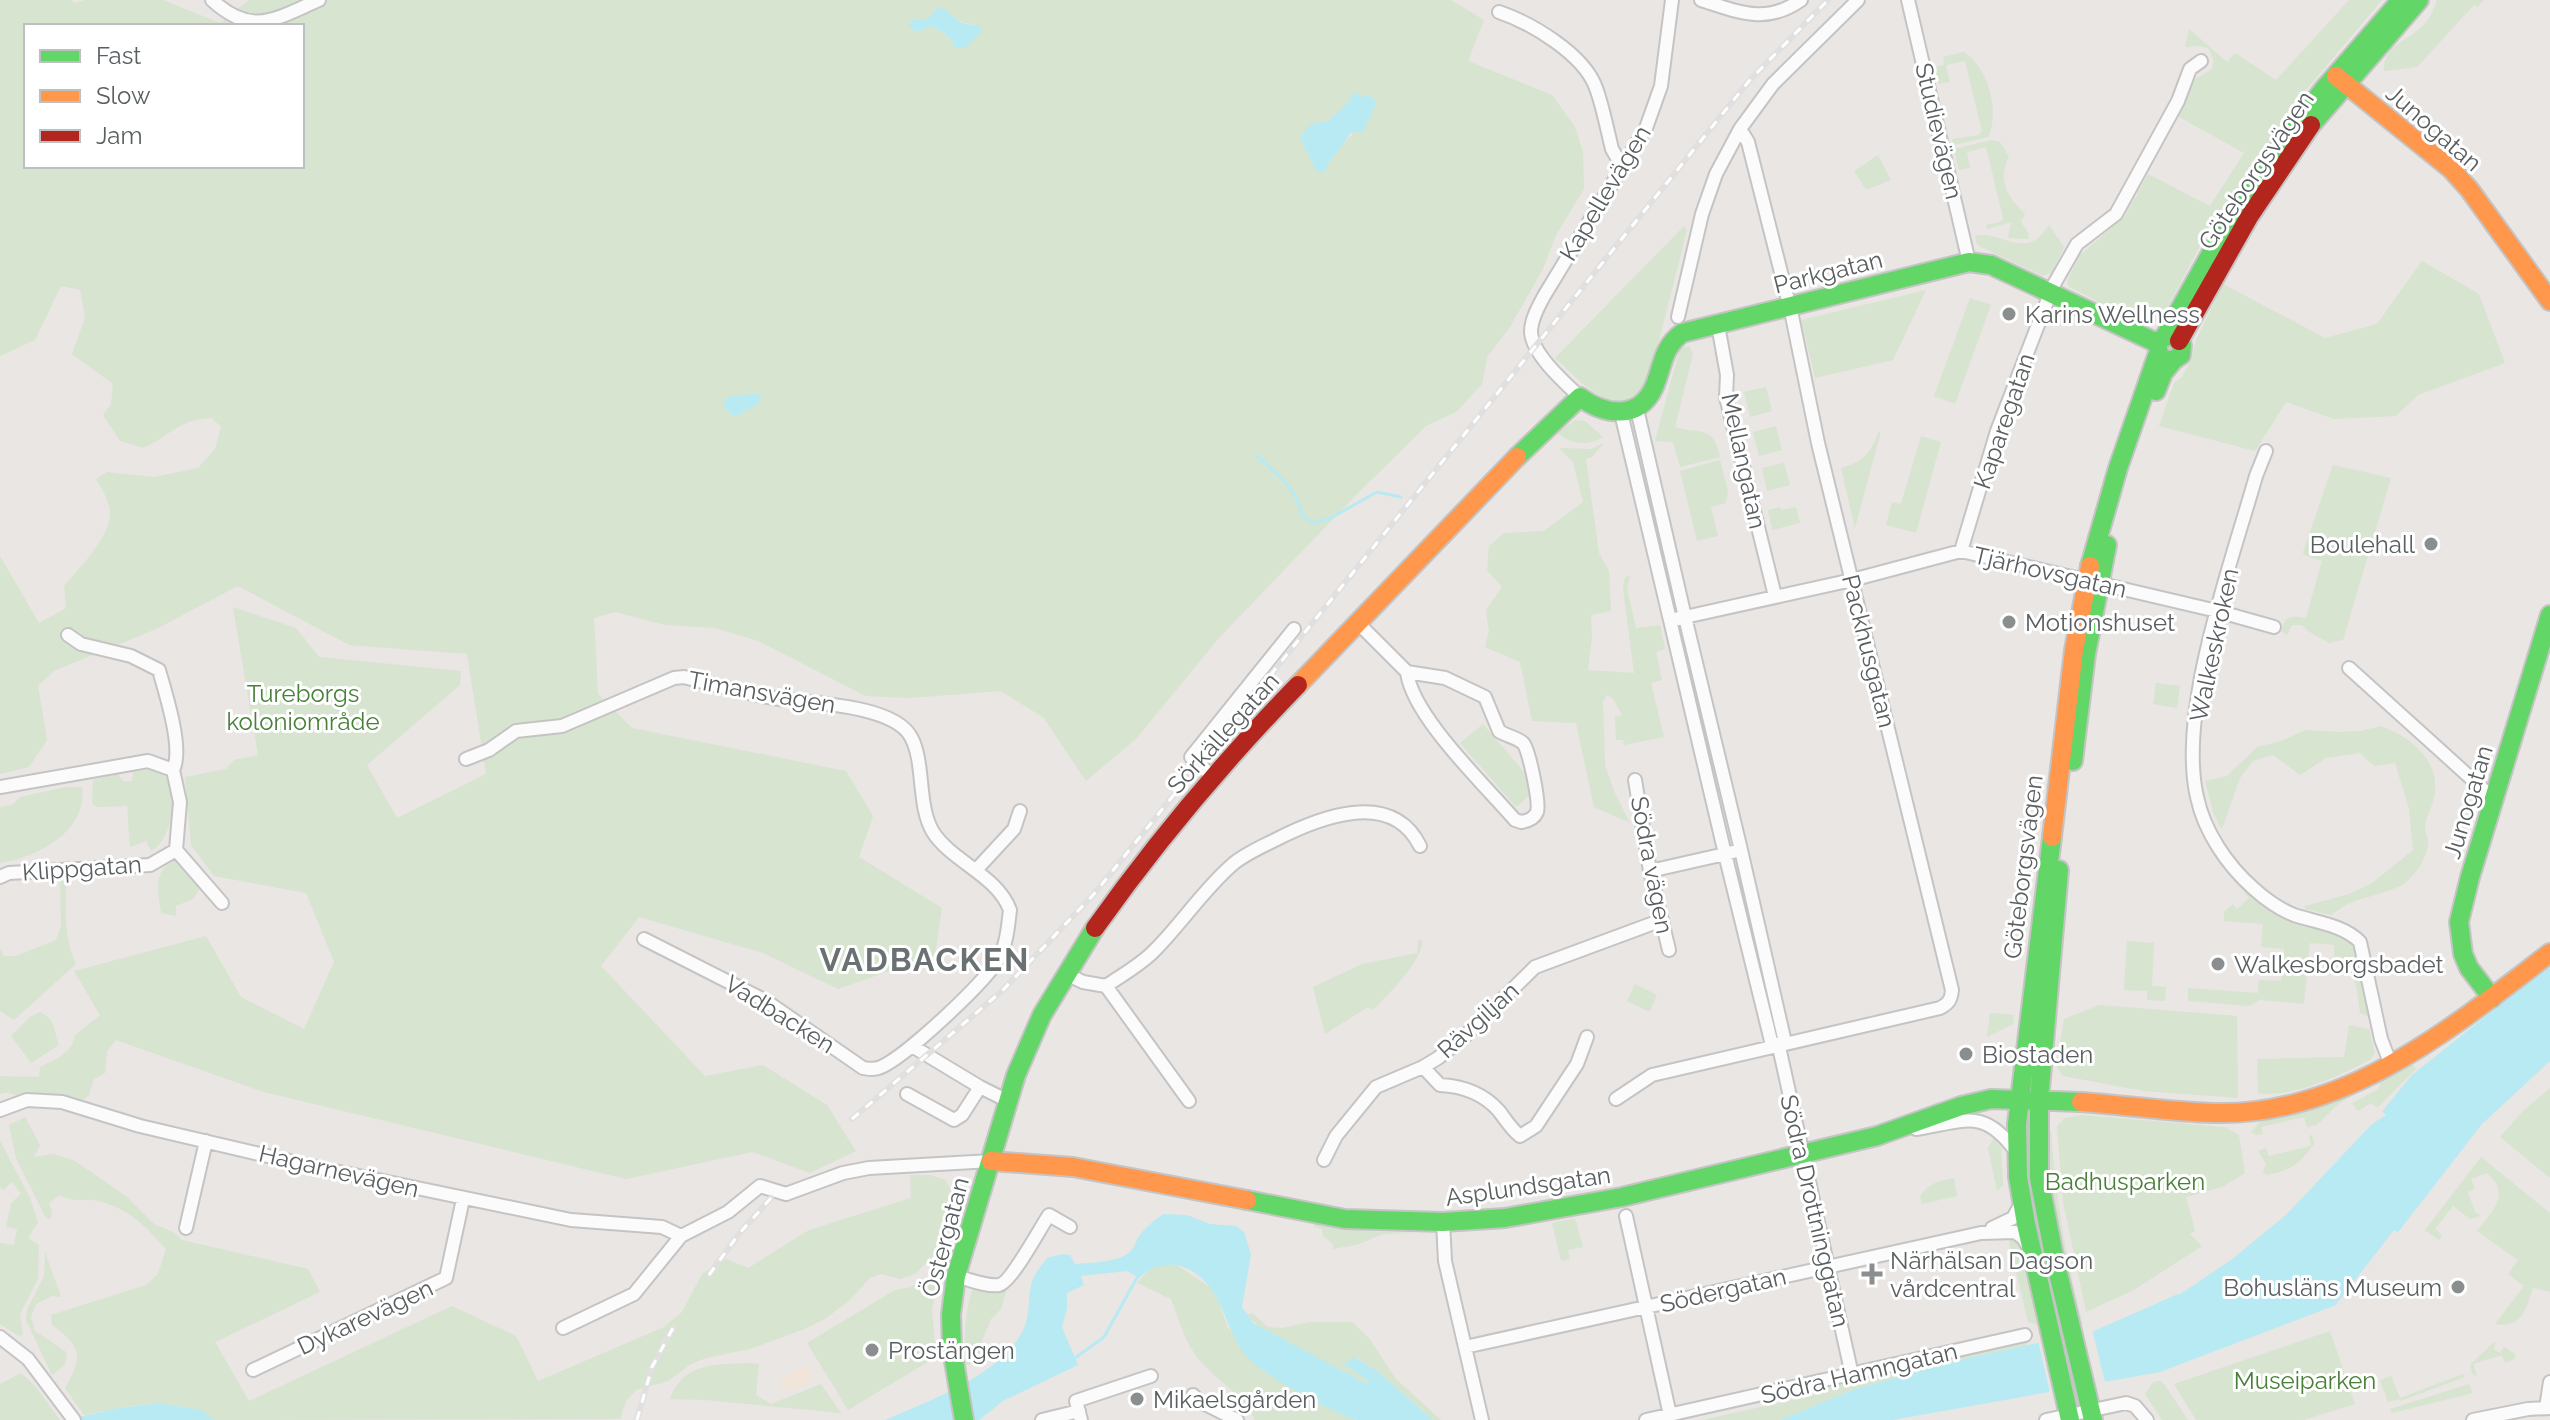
<svg xmlns="http://www.w3.org/2000/svg" width="2550" height="1420" viewBox="0 0 2550 1420" font-family="Raleway,sans-serif">
<rect width="100%" height="100%" fill="#e9e6e4"/>
<path fill="#d7e4cf" fill-rule="evenodd" d="M0,0H72L75,3L85,0H163L220,23L249,0H1451L1484,20L1468,61L1552,95L1575,127L1583,152L1584,189L1556,235L1543,269L1510,327L1487,357L1482,384L1456,412L1426,426L1357,494L1218,639L1136,739L1086,781L1044,718L1001,691L909,698L866,696L758,641L715,628L665,625L615,612L594,618L598,694L632,728L846,771L873,816L859,857L942,908L935,955L838,989L763,953L639,917L601,966L705,1076L763,1065L827,1105L856,1151L810,1173L752,1152L626,1179L264,1092L116,1040L107,1051L105,1073L94,1079L89,1095L83,1100C72,1095 50,1093 38,1094C32,1094 24,1097 19,1096C10,1094 9,1091 0,1094V1076L39,1077L40,1067C56,1059 72,1054 75,1035L100,1015L74,971L206,936L241,997L304,1029L334,962L306,893L214,876L191,845L185,777L226,769L234,760L258,755L233,607L296,628L319,657L461,671L460,685L367,765L397,818L486,774L467,654L349,645L238,586L156,629L54,671L38,686L47,740L29,767L0,774V556L39,623L66,608L64,586C79,569 108,539 110,515C111,503 102,489 96,479L107,472L154,477L198,468L215,449L221,427L212,418C176,420 171,436 143,448L120,441L103,415L111,404L113,384L72,354L85,317L80,290L61,286L35,340L0,356ZM938,8C952,11 956,23 973,24L953,40L933,26L916,32L912,20L927,19ZM26,26H302V166H26ZM1361,97L1377,101C1364,127 1337,144 1325,171L1312,123L1327,122L1350,100Z
M2349,0H2382L2301,96L2254,162L2200,246L2160,322C2129,321 2097,300 2069,287L2067,281L2080,255L2125,216L2148,174L2210,206L2244,153L2179,117L2178,111L2192,81L2211,70L2214,61L2208,48L2199,46L2185,47L2189,29L2227,62L2235,53L2276,80Z
M2437,0H2484L2478,7L2474,5L2417,67L2384,71C2383,46 2406,42 2420,28C2429,21 2433,11 2437,0Z
M1964,52C1987,66 2001,112 1988,137L1953,145L1952,139L1979,135L1982,131L1965,61L1946,65L1950,82L1939,84L1934,67L1944,65L1943,57Z
M1992,140L2000,142L2009,157C1996,180 2009,199 2025,214L2021,222L2029,234L2028,239L2008,238L2011,222L1987,229L1986,225L2000,222L2003,218L1986,147L1967,152L1970,168L1959,170L1954,149Z
M1878,155L1891,180L1866,190L1854,171Z
M2049,225L2064,247L2052,272L2043,276L1981,247L1977,244L1975,236C1995,230 2016,252 2037,239C2042,236 2045,229 2049,225Z
M1684,226L1687,230L1649,380C1617,427 1583,383 1555,358Z
M2422,261L2479,294L2505,363L2418,395L2396,416L2334,419L2286,402L2255,451L2159,426L2174,383L2182,377L2191,360L2196,340L2223,284L2325,338L2377,324Z
M1926,290L1893,360L1815,378L1801,320Z
M1970,298L1991,305L1955,404L1934,396Z
M1689,346L1693,354L1675,427C1701,435 1713,424 1720,457L1680,467L1673,442L1655,441L1680,348Z
M1766,387L1772,411L1750,417L1744,392Z
M1575,420L1585,421L1603,437C1590,446 1570,445 1558,433Z
M1776,426L1782,450L1759,456L1753,432Z
M1879,431H1881L1855,528L1841,468C1864,462 1871,452 1879,431Z
M1921,436L1941,442L1916,533L1886,525L1892,502L1901,504Z
M1604,443L1592,457L1586,459L1599,553L1609,571L1611,611L1591,615L1592,638L1588,670L1634,673L1623,589L1625,577L1630,576L1627,589L1636,628L1660,625L1665,649L1656,652L1662,680L1651,683L1664,737L1624,745L1623,740H1616L1615,717L1622,715L1614,700L1607,695L1603,702L1605,765L1614,791L1630,823L1594,807L1576,723L1532,721L1520,662L1485,647L1489,631L1486,610L1502,587L1487,570L1489,546L1504,533L1544,531L1583,502L1573,462L1559,448L1591,449Z
M1720,460L1728,492L1726,503L1711,507L1718,536L1697,541L1680,471Z
M1784,463L1790,485L1767,491L1762,468Z
M2333,465L2391,478L2343,640L2329,643L2308,631L2302,625H2292L2287,635L2282,631C2285,614 2292,616 2306,618L2322,561L2304,555L2303,552Z
M1780,507L1781,510L1796,507L1800,523L1772,530L1768,510Z
M2156,683L2180,686L2177,708L2153,704Z
M1483,724L1524,772L1530,795L1516,807L1460,743Z
M2381,726C2410,737 2438,758 2435,792C2434,805 2425,817 2425,828C2425,833 2428,836 2428,841C2429,855 2416,875 2405,883C2381,898 2353,895 2332,915L2305,909V906L2349,894L2371,884L2413,850L2409,809L2395,763L2374,766L2360,753L2326,758L2300,775L2273,755L2253,761L2240,778L2222,829L2214,815L2205,781L2227,776L2257,747L2281,741L2306,730L2339,732L2361,731Z
M156,769C183,781 174,839 151,851L146,841L130,847L127,806L97,807L92,803L93,780L118,774L123,781H132L133,772Z
M66,787H82C88,831 38,857 0,863V807L12,805L20,797Z
M177,860L182,861L201,887L193,899L176,906V916L161,913C158,893 152,868 177,860Z
M66,877C66,906 63,937 76,964L14,1020L0,1011V949L4,956H16L56,940L61,927L60,878Z
M2240,879L2327,930L2350,939L2355,949L2370,1017L2360,1013L2356,984L2346,963L2334,962V945L2310,943L2304,1004L2260,1000L2249,1006L2188,1001V988L2258,993L2259,980L2281,981L2284,949L2261,947L2263,924L2224,921V912L2233,904L2237,909L2249,898L2236,882Z
M1422,940C1425,958 1386,997 1373,1010L1368,1007L1325,1034L1313,987L1362,964L1417,953L1418,941Z
M2127,941L2154,943L2152,986L2166,987L2165,1001L2147,1000V991L2124,990Z
M1635,984L1657,995L1649,1012L1627,1001Z
M2100,1005L2237,1016L2238,1098L2144,1091L2063,1076L2056,1066L2064,1019Z
M40,1012C57,1020 53,1031 59,1045L31,1063L11,1036L30,1017Z
M1990,1013L2014,1015L2013,1024L1987,1037Z
M2349,1025L2369,1029L2375,1053L2370,1060C2341,1075 2291,1099 2258,1093L2257,1059L2344,1057Z
M2411,1061L2416,1069L2377,1108L2371,1103L2358,1111L2352,1103L2379,1089L2381,1078Z
M2374,1082L2337,1105L2317,1125L2307,1127L2304,1117L2261,1127L2263,1134L2257,1135L2251,1132L2263,1118L2280,1115Z
M2550,1088V1178L2500,1137L2523,1111Z
M2083,1115L2225,1127L2239,1135L2245,1173L2222,1187L2186,1197L2195,1231L2190,1234L2202,1246L2134,1290L2086,1312L2063,1201L2057,1126L2065,1118Z
M25,1117L40,1145L34,1157L53,1154L75,1161L126,1196L154,1224L173,1232L182,1240L308,1269L320,1292L215,1342L249,1401L452,1306L516,1336L538,1381L664,1327L682,1312L702,1274L726,1259L748,1268L809,1230L911,1198L910,1175H931L946,1180L954,1198L936,1253L915,1274L900,1279L881,1274L870,1278L850,1300L825,1319L802,1330L750,1349L706,1358L691,1364L668,1381L636,1390L626,1401L620,1419L215,1420C175,1394 128,1406 84,1415L65,1388C84,1356 81,1346 52,1325L51,1315L146,1285L158,1274L166,1249C145,1226 130,1209 98,1201C83,1197 77,1204 60,1195L49,1203L52,1213L50,1220L45,1216L16,1158L9,1125Z
M2048,1131L2051,1132C2056,1202 2066,1257 2083,1325L2078,1326C2063,1261 2052,1198 2045,1132Z
M2312,1135L2314,1144C2299,1165 2291,1170 2266,1175L2263,1172L2266,1164L2258,1151L2266,1148L2269,1156L2311,1146L2309,1136Z
M1994,1138L2001,1148L2003,1185L1997,1191L1988,1148Z
M0,1141L30,1198L38,1222L28,1238L39,1245L38,1279L20,1314L23,1334L20,1337L0,1324V1243L14,1245L17,1229L6,1227L11,1203L21,1194L12,1182L3,1190L0,1187Z
M2481,1157L2550,1213V1292L2533,1288C2526,1309 2522,1329 2495,1324L2524,1286L2508,1274L2518,1260L2477,1231C2492,1211 2512,1195 2487,1173L2471,1179L2475,1189L2468,1192L2475,1212L2481,1216L2470,1219L2453,1206L2435,1229L2442,1235L2439,1240L2425,1230Z
M1954,1178L1957,1196L1922,1204L1920,1197C1928,1183 1939,1181 1954,1178Z
M1575,1218L1583,1247L1568,1250L1570,1259L1561,1261L1552,1223Z
M1314,1222L1366,1231L1417,1233L1383,1234L1356,1245L1333,1249V1244L1323,1236L1322,1229L1314,1227Z
M2008,1237L2020,1245L2040,1326L2028,1322Z
M45,1252L61,1297L52,1296L36,1304L31,1317L35,1331L65,1351L67,1357L64,1366L52,1375L26,1320L27,1310L44,1276Z
M1161,1264H1175L1210,1287L1218,1300L1228,1328L1289,1387L1356,1420H1255C1243,1391 1209,1378 1193,1351C1183,1336 1178,1316 1171,1299L1137,1283L1149,1270Z
M938,1272L932,1311L936,1357L848,1410L807,1343L895,1290L910,1287Z
M973,1287L997,1292L1007,1289L1001,1309L991,1319L979,1348L983,1360L966,1365C963,1338 965,1313 973,1287Z
M1252,1313L1268,1327L1281,1328L1310,1322H1352L1369,1338L1395,1378L1441,1420H1433L1377,1371L1355,1357L1344,1365L1368,1380L1367,1384L1262,1329L1246,1315Z
M2330,1331L2355,1404L2303,1420H2196L2174,1384Z
M2025,1335L2027,1345L1968,1358L1855,1389L1780,1420H1702L1815,1395L1813,1383Z
M2494,1342H2496L2493,1349L2500,1353L2504,1347L2515,1354V1359L2505,1363L2502,1355L2473,1364L2477,1376L2473,1375L2470,1365Z
M748,1363L759,1364L756,1395L771,1404L821,1384L841,1413L706,1400L670,1399C683,1362 715,1365 748,1363Z
M21,1373L35,1386L60,1420H0V1384Z
M2463,1374L2465,1377L2400,1401L2399,1399L2388,1402L2380,1380L2391,1376L2400,1398Z
M2160,1381L2164,1384L2188,1420H2162L2145,1394L2153,1382Z
M2469,1384L2473,1393L2392,1413L2390,1409Z"/>
<path fill="#f1e4d9" d="M807,1365L814,1380L787,1393L779,1378Z"/>
<path fill="#b8eaf3" d="M938,8L944,9L962,23L980,26L981,32L965,48L954,47C953,35 941,33 933,26L916,32L908,26L912,20L927,19Z
M1354,91L1361,97L1367,95L1377,101L1364,131L1350,133C1343,148 1331,156 1325,171H1316L1300,137L1312,123L1327,122L1350,100Z
M761,393L759,404L734,417L722,405L727,397Z
M2550,965V1061L2482,1124L2344,1302L2160,1372L1893,1420H1780L1855,1389L1968,1358L2094,1331L2178,1294L2284,1213L2371,1125L2412,1075Z
M1164,1214L1187,1215L1210,1224L1236,1226L1244,1232L1251,1254L1242,1307L1253,1323L1367,1384L1368,1380L1344,1365L1354,1357L1377,1371L1433,1420C1408,1420 1382,1420 1358,1420C1344,1418 1305,1396 1291,1388C1276,1380 1252,1365 1242,1351C1229,1332 1225,1309 1212,1290C1194,1264 1163,1255 1139,1278L1127,1271L1081,1276L1084,1285L1067,1293V1308L1062,1327L1078,1365L1003,1401L979,1420H885C928,1401 1004,1374 1024,1328C1030,1314 1028,1300 1031,1285C1033,1275 1041,1266 1047,1258L1062,1254L1070,1255L1075,1264C1089,1263 1119,1262 1130,1252C1135,1248 1136,1240 1140,1235C1146,1227 1155,1219 1164,1214Z
M160,1403L200,1410L215,1420H65L119,1408Z"/>
<path fill="#e9e6e4" d="M2379,1109L2386,1115L2372,1124L2286,1215L2231,1260L2179,1295L2176,1290L2227,1255L2281,1210Z
M2394,1230L2398,1233L2344,1302L2335,1306Z
M2092,1329L2105,1382L2050,1393L2038,1341Z"/>
<g fill="none" stroke-linecap="round" stroke-linejoin="round">
<path stroke="#b8eaf3" stroke-width="3" d="M1257,455C1276,475 1299,489 1302,517L1312,523L1329,519L1377,492L1401,497
M1075,1358L1104,1337L1139,1274"/>
<defs>
<path id="street" d="M212,0C252,37 275,19 319,0
M1701,0C1739,12 1765,25 1801,0
M1908,0L1969,262
M1499,12C1531,23 1584,54 1596,88C1603,107 1607,129 1612,149L1616,156L1625,163
M1678,317L1702,214L1716,174L1740,129L1773,84L1858,0
M1718,325L1727,375L1726,397L1775,596
M1580,397C1565,383 1532,354 1531,332C1531,320 1538,307 1544,296L1646,128L1661,86L1672,0
M1621,413L1670,620L1685,617L1637,409
M2266,451L2256,476C2232,561 2177,711 2197,797C2204,831 2227,865 2253,888C2265,899 2279,909 2294,915C2315,922 2344,925 2360,942L2381,1039L2391,1065
M1961,551L1997,431L2053,286L2077,244L2116,214L2178,101L2190,69L2201,61
M1358,623L1407,672C1412,716 1485,785 1515,820L1521,822C1528,821 1534,819 1537,812C1540,803 1529,749 1523,743C1516,737 1506,736 1499,731L1485,697L1445,678L1407,672
M2349,668L2494,799
M466,759L489,750L516,731L562,726L674,678L684,677C715,685 747,694 780,699C811,703 894,705 911,737C925,762 917,806 933,832C952,862 997,875 1010,910C1008,926 1007,943 999,958C987,981 905,1057 881,1067C875,1070 870,1069 863,1068L766,1001L644,939
M1213,777L1191,757L1294,629
M1635,780L1650,871L1669,950
M0,787L148,761L173,770
M176,850L222,903
M1741,850L1685,617L1852,580L1961,551L2217,611L2274,627
M976,870L1014,829L1020,811
M1650,871L1725,854L1670,620
M0,877L9,873L150,865L176,850L180,802L173,770C184,749 165,692 159,670L131,656L81,644L68,635
M1066,974L1083,982L1106,986
M912,1046L980,1087L1008,1101
M1779,1047L1784,1038L1741,850L1725,854L1771,1041L1779,1047L1852,1375
M1423,1067L1440,1085C1462,1086 1483,1093 1499,1111C1506,1120 1511,1129 1520,1136L1536,1126L1577,1064L1587,1037
M907,1094L954,1120L962,1115L980,1087
M1616,1099L1652,1075L1940,1008C1949,1003 1951,1000 1952,990L1818,443L1792,316L1748,142L1740,129
M1189,1101L1106,986C1122,975 1142,964 1155,950C1182,923 1203,890 1233,864C1245,854 1261,847 1275,840C1318,818 1391,788 1420,846
M0,1110L27,1100L62,1102L140,1126L306,1165L571,1220L662,1227L681,1236
M1916,1129C1966,1121 1984,1107 2017,1153
M1324,1160L1336,1136L1376,1087L1423,1067L1438,1058L1464,1037L1535,967L1662,920
M1626,1216L1670,1415
M1443,1222L1445,1261L1482,1420
M186,1228L206,1141
M1992,1228L2013,1218L2022,1202
M956,1276C968,1279 986,1287 999,1285C1011,1283 1040,1228 1049,1215L1070,1227
M563,1328L634,1294L681,1236L728,1212L760,1186L786,1194L843,1173L869,1168L991,1161
M0,1337L28,1359L74,1420
M1465,1347L1981,1233L2015,1232L2023,1238L2029,1248
M253,1370L446,1278L463,1199
M1193,1395L1199,1401L1237,1420
M2546,1408L2550,1382
M1042,1420L1079,1411
M1081,1420L1076,1401L1151,1376
M1646,1420L2025,1335
M2046,1420L2126,1403L2135,1406L2147,1420
M2473,1420L2528,1409L2550,1408"/>
<path id="fast" d="M2311,125L2419,0
M2165,336L2175,337L2182,345L2181,355L2172,361L2160,358L2157,343L2165,336L2219,239L2263,169L2323,90L2401,0
M2156,391L2163,373L2172,362
M1517,457L1580,397C1604,415 1639,421 1654,387C1663,366 1662,348 1682,333L1969,262L1991,265L2157,343
M2090,566L2118,468L2157,356
M2073,761L2086,654L2107,545
M2052,837L2017,1124L2018,1177L2026,1224L2070,1420
M2059,870L2039,1100V1178L2054,1256L2093,1420
M2492,998L2469,968L2463,954L2459,922L2470,877L2550,615
M1247,1200L1345,1219L1443,1222L1505,1218L1622,1197L1877,1136L1961,1106L1991,1099L2081,1102
M964,1420L952,1349L951,1314L956,1276L1016,1075L1042,1015L1095,928"/>
<path id="slow" d="M2336,76L2451,169L2469,189L2550,301
M1298,685L1517,457
M2052,837L2074,650L2090,566
M2081,1102C2125,1105 2170,1112 2215,1113C2346,1116 2452,1028 2550,953
M991,1161L1073,1167L1247,1200"/>
<path id="jam" d="M2179,341L2249,217L2311,125
M1095,928C1156,842 1224,761 1298,685"/>
</defs>
<use href="#street" stroke="#c5c4c4" stroke-width="16"/>
<use href="#fast" stroke="#c5c4c4" stroke-width="22"/>
<use href="#slow" stroke="#c5c4c4" stroke-width="22"/>
<use href="#jam" stroke="#c5c4c4" stroke-width="22"/>
<use href="#street" stroke="#fcfbfb" stroke-width="12"/>
<use href="#fast" stroke="#63d668" stroke-width="18"/>
<use href="#slow" stroke="#ff974d" stroke-width="18"/>
<use href="#jam" stroke="#b3261e" stroke-width="18"/>
<defs>
<path id="rail" d="M852,1119L1003,990L1094,894L1749,81L1828,0
M709,1275L738,1235L771,1198
M637,1420L652,1367L673,1328"/>
</defs>
<use href="#rail" stroke="#e0e0e0" stroke-width="6"/>
<use href="#rail" stroke="#fff" stroke-width="3" stroke-dasharray="9" stroke-linecap="butt"/>
</g>
<g fill="#8b8e8f" stroke="#fff" stroke-width="3">
<circle cx="2009" cy="314" r="8"/>
<circle cx="2431" cy="544" r="8"/>
<circle cx="2009" cy="622" r="8"/>
<circle cx="2218" cy="964" r="8"/>
<circle cx="1966" cy="1054" r="8"/>
<path d="M1868 1262h8v8h8v8h-8v8h-8v-8h-8v-8h8z"/>
<circle cx="2458" cy="1287" r="8"/>
<circle cx="872" cy="1350" r="8"/>
<circle cx="1137" cy="1399" r="8"/>
</g>
<g text-anchor="middle" dominant-baseline="central" stroke-width="6" stroke-linejoin="round" paint-order="stroke">
<g font-size="24" fill="#595f61" stroke="#fff">
<text transform="translate(2434 128) rotate(41)">Junogatan</text>
<text transform="translate(1939 131) rotate(77)">Studievägen</text>
<text transform="translate(2256 170) rotate(-56)">Göteborgsvägen</text>
<text transform="translate(1605 193) rotate(-59)">Kapellevägen</text>
<text transform="translate(1828 272) rotate(-14)">Parkgatan</text>
<text transform="translate(2004 421) rotate(-71)">Kaparegatan</text>
<text transform="translate(1744 461) rotate(78)">Mellangatan</text>
<text transform="translate(2050 572) rotate(13)">Tjärhovsgatan</text>
<text transform="translate(2214 645) rotate(-78)">Walkeskroken</text>
<text transform="translate(1869 651) rotate(76)">Packhusgatan</text>
<text transform="translate(762 692) rotate(10)">Timansvägen</text>
<text transform="translate(1223 733) rotate(-48)">Sörkällegatan</text>
<text transform="translate(2468 802) rotate(-73)">Junogatan</text>
<text transform="translate(1652 865) rotate(79)">Södra vägen</text>
<text transform="translate(2023 867) rotate(-83)">Göteborgsvägen</text>
<text transform="translate(82 868) rotate(-4)">Klippgatan</text>
<text transform="translate(780 1014) rotate(32)">Vadbacken</text>
<text transform="translate(1478 1020) rotate(-42)">Rävgiljan</text>
<text transform="translate(339 1171) rotate(13)">Hagarnevägen</text>
<text transform="translate(1528 1186) rotate(-8)">Asplundsgatan</text>
<text transform="translate(1815 1211) rotate(77)">Södra Drottninggatan</text>
<text transform="translate(945 1237) rotate(-75)">Östergatan</text>
<text transform="translate(1723 1290) rotate(-13)">Södergatan</text>
<text transform="translate(365 1317) rotate(-25)">Dykarevägen</text>
<text transform="translate(1859 1373) rotate(-13)">Södra Hamngatan</text>
</g>
<g font-size="24" fill="#595f61" stroke="#fff" text-anchor="start">
<text x="2025" y="314">Karins Wellness</text>
<text x="2415" y="544" text-anchor="end">Boulehall</text>
<text x="2025" y="622">Motionshuset</text>
<text x="2234" y="964">Walkesborgsbadet</text>
<text x="1982" y="1054">Biostaden</text>
<text x="1890" y="1260">Närhälsan Dagson<tspan x="1890" dy="28">vårdcentral</tspan></text>
<text x="2442" y="1287" text-anchor="end">Bohusläns Museum</text>
<text x="888" y="1350">Prostängen</text>
<text x="1153" y="1399">Mikaelsgården</text>
</g>
<g font-size="24" fill="#498039" stroke="#fff">
<text x="303" y="693">Tureborgs<tspan x="303" dy="28">koloniområde</tspan></text>
<text x="2125" y="1181">Badhusparken</text>
<text x="2305" y="1380">Museiparken</text>
</g>
<g font-size="32" font-weight="bold" letter-spacing="2" fill="#6a7173" stroke="#fff">
<text x="925" y="959">VADBACKEN</text>
</g>
</g>
<rect x="24" y="24" width="280" height="144" fill="#ffffff" stroke="#bdbfc0" stroke-width="2"/>
<rect x="40" y="50" width="40" height="12" fill="#63d668" stroke="#bdbfc0" stroke-width="2"/>
<text x="96" y="64" font-size="24" fill="#595f61">Fast</text>
<rect x="40" y="90" width="40" height="12" fill="#ff974d" stroke="#bdbfc0" stroke-width="2"/>
<text x="96" y="104" font-size="24" fill="#595f61">Slow</text>
<rect x="40" y="130" width="40" height="12" fill="#b3261e" stroke="#bdbfc0" stroke-width="2"/>
<text x="96" y="144" font-size="24" fill="#595f61">Jam</text>
</svg>
